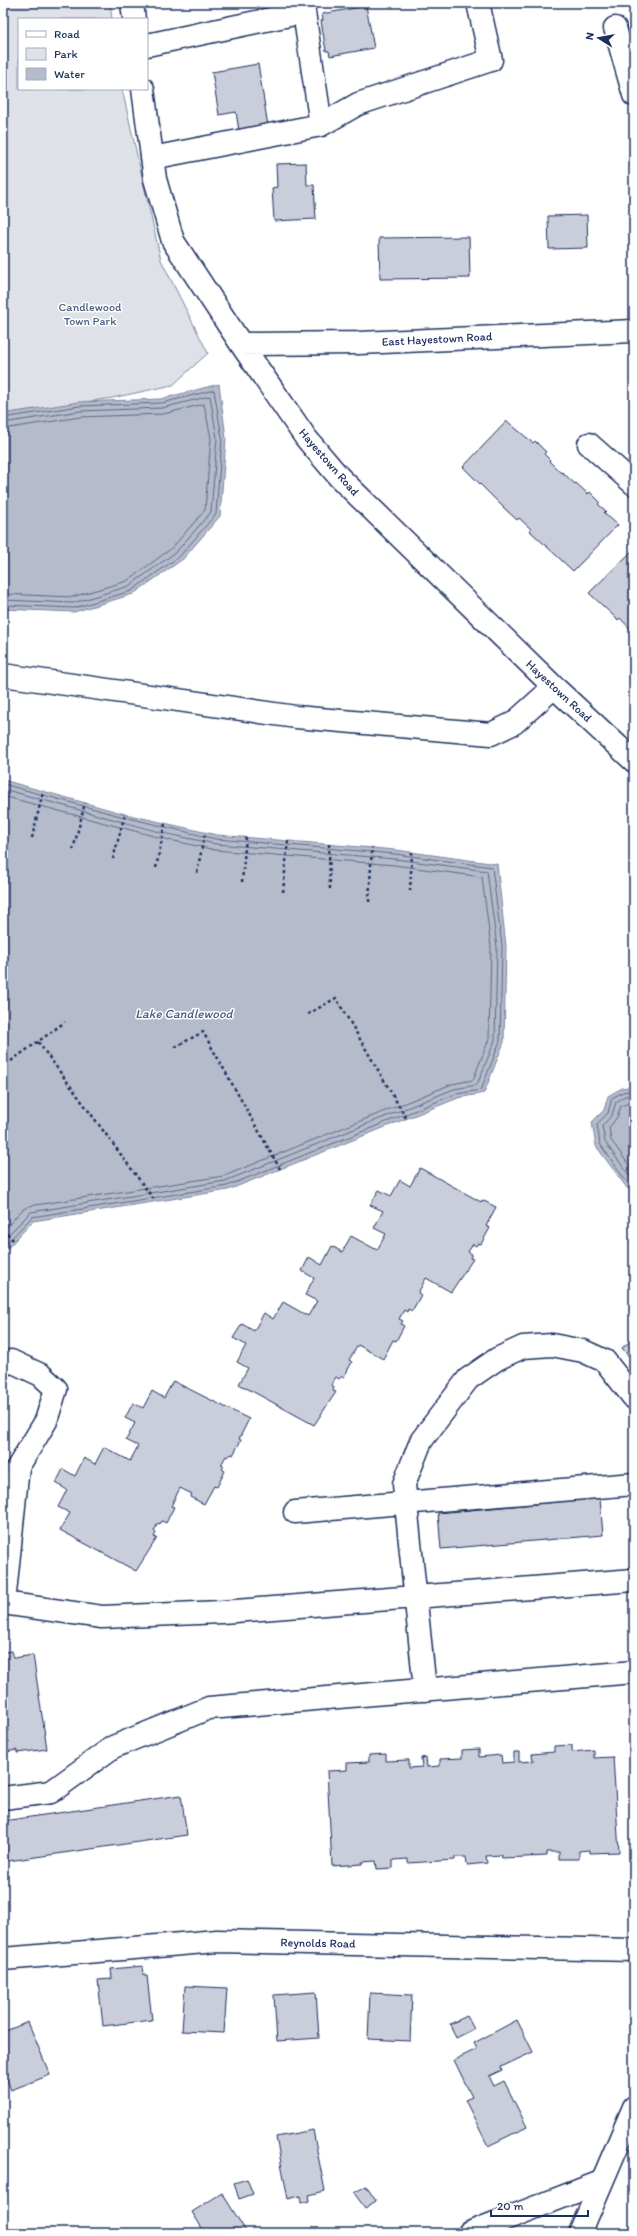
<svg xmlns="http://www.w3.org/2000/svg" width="637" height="2236" viewBox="0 0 637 2236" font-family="Itim,sans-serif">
<rect width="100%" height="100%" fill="#fff"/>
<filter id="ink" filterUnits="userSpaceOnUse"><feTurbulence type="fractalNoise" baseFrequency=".025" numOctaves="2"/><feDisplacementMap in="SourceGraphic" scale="8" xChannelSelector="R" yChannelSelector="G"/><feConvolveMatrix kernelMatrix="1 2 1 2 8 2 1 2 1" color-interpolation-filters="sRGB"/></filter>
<g filter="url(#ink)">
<path fill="#dee1e7" stroke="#7c88a2" d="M3,3H110L112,19H19V89H122L161,260L208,353L173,385L112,398L3,414Z"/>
<path fill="#b5bbca" stroke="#77839f" d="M219,384L226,438L220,516L183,559L133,594L74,612L3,609V414L79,402L161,399Z
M3,780L125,814L217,835L396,850L497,864L506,946L504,1042L484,1093L458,1098L228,1190L33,1221L3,1253Z
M634,1086V1192L627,1188L596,1146L592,1122L604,1110L608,1096L622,1088Z"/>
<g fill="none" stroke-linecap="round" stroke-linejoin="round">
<path stroke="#596789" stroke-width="1" d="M3,418L79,406L162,403L214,390L222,438L216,514L180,556L131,591L74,608L3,605
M3,423L80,411L162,408L210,396L217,438L211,512L176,552L129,586L73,603L3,600
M3,429L80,417L163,414L204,404L211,438L205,510L172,548L127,581L72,597L3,594
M3,784L124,817L216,839L395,854L492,867L502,946L500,1041L481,1090L456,1094L227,1186L32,1217L3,1247
M3,789L163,833L216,844L395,859L487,871L497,947L495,1040L477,1085L454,1089L225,1181L31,1212L3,1240
M3,796L161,838L215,850L394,865L482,877L491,947L489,1039L473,1080L452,1084L224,1176L29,1206L22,1210L3,1231
M634,1090L623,1092L612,1098L608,1113L597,1124L600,1144L629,1185L634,1187
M634,1095L625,1096L616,1102L612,1115L602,1126L605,1142L634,1182
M634,1101L621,1106L617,1117L609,1128L611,1140L634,1172"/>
</g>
<path fill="#caceda" stroke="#1b2f5e" d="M366,6L374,48L330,56L329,51H326L321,21L323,20L322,14Z
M258,64L268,126L239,131L236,112L219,115L212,72Z
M306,163L307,185H314L316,219L274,221L272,188L277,187L276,164Z
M587,215L588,248L549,249L548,216Z
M469,237L470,278L380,279L379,238Z
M507,421L533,443L535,441L546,452L544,454L550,460L549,461L561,473L562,472L575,484L576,483L588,494L590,492L600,502L598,504L606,511L604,513L618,525L573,571L530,531L531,529L519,518L517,520L504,508L463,467Z
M634,549V633L620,618L618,620L589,593Z
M420,1168L481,1202L482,1200L496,1207L486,1226L490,1228L481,1244L478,1243L476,1246L473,1244L468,1252L472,1254L470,1258L473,1259L451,1292L426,1278L418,1293L421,1295L412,1311L408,1309L407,1312L404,1310L399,1319L403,1321L401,1324L404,1326L396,1341L393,1340L383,1359L358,1345L349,1360L352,1362L344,1377L342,1376L339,1379L336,1377L331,1385L334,1387L333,1391L336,1392L314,1425L239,1384L248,1368L237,1362L246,1345L233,1338L242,1324L254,1331L264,1313L273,1319L283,1302L308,1316L317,1301L305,1295L314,1278L302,1271L309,1257L322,1265L332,1246L342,1252L351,1236L377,1250L386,1234L374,1228L383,1211L370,1205L379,1190L391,1196L400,1180L410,1186Z
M634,1338V1363L622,1348Z
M173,1381L249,1419L239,1439L241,1440L233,1455L231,1454L228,1457L226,1456L221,1465L224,1466L222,1469L225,1471L217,1487L214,1486L204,1504L190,1497L192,1494L180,1488L171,1506L174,1507L166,1523L162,1521L160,1524L158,1523L154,1531L156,1533L154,1537L157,1538L136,1571L60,1530L70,1513L58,1507L67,1490L56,1483L63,1469L75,1476L84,1458L95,1464L104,1447L130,1461L138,1446L126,1440L135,1423L125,1418L133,1403L143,1408L152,1391L164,1398Z
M600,1498L603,1535L441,1549L438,1513Z
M12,1651L14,1658L33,1655L47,1749L17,1753V1750L5,1752L6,1755L3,1756V1652Z
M572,1745V1752L594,1750V1758L613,1757L619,1852L590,1853V1850L579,1851V1859H559V1852H547V1856L502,1858L501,1855L486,1856L487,1863L467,1865L466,1857H455V1860L408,1863V1859L393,1860V1868L377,1869L376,1861L362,1862V1864L332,1866L327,1771L347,1770V1763L369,1762V1755L386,1754V1761L409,1760V1768L422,1767L421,1758L426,1757L427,1767L440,1766V1759L462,1758V1750L479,1749V1757L501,1755L502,1763L514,1762V1752H519V1762L533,1761L532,1754L554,1752V1746Z
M181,1795L187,1835L8,1861L3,1821Z
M143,1966L144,1976H147L152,2020L103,2026L98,1980L112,1979L111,1969Z
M185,1986L227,1988L224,2033L182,2031Z
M316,1992L319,2038L277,2041L274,1995Z
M370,1993L412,1995L410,2041L368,2039Z
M467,2016L474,2029L456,2038L450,2024Z
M517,2020L533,2052L501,2067L502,2070L489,2076L494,2086L504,2081L527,2127L488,2146L465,2100L472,2097L454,2060L477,2049L474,2043Z
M28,2022L50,2075L11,2090L3,2069V2032Z
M313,2130L325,2191L308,2195L309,2201L301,2203L300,2196L288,2199L276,2137Z
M247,2179L253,2194L239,2199L234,2183Z
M366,2186L376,2201L365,2208L354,2193Z
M222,2193L247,2233H205L192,2212Z"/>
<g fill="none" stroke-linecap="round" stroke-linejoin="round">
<defs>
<path id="minor" d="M132,3L134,19
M615,28L634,95
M147,45L304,12L321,125L152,158
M143,89L155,179L173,241L241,344L306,438L339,477L554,687L634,761
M321,125L358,104L491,60L478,3
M241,344L359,343L634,331
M589,444L634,484
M3,675L296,717L491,734L514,723L554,687
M3,1365L11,1361L41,1375L56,1389L46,1421L18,1467L4,1603
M295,1512L634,1484
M3,1603L102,1617L222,1612L634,1580
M425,1690L404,1484L421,1441L468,1379L497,1359L523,1347L552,1345L583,1351L605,1361L634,1398
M3,1798L51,1792L113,1747L209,1708L634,1672
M3,1959L217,1941L634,1950
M469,2233L601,2182
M580,2233L634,2107"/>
</defs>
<use href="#minor" stroke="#1b2f5e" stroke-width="25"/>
<path stroke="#1b2f5e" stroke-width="2.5" stroke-dasharray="3 3" stroke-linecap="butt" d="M3,783L4,780
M32,838L43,792
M329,844L330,892
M73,850L85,803
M113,859L125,814
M156,868L165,824
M197,873L205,832
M242,882L246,837
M410,891L412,852
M283,892L288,841
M369,902L372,847
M308,1014L336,998L406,1118
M38,1042L155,1201
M175,1047L203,1032L280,1169
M11,1061L65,1022
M3,1229L14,1241"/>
<use href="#minor" stroke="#fff" stroke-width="22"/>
</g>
</g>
<g text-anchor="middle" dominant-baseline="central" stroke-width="3" stroke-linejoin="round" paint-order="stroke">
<g font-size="12" fill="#4c5c80" stroke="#fff">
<text x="90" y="307">Candlewood<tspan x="90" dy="14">Town Park</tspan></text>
</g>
<g font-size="12" fill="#1b2f5e" stroke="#fff">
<text transform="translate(437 339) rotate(-3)">East Hayestown Road</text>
<text transform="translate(329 462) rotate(49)">Hayestown Road</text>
<text transform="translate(559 691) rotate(43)">Hayestown Road</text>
<text transform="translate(318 1943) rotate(1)">Reynolds Road</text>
</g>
<g font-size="13" font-style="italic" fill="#49597e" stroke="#fff">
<text x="184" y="1013">Lake Candlewood</text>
</g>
</g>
<rect width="637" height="2236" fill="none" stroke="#fff" stroke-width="16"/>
<rect x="8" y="8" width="621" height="2220" fill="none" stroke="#1b2f5e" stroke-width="1.5" filter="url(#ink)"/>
<rect x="18" y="18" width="130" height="72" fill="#ffffff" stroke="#a4acbf"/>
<rect x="26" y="31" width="20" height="6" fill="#ffffff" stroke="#a4acbf"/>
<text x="54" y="38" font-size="12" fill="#1b2f5e">Road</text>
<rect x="26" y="48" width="20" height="12" fill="#dee1e7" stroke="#a4acbf"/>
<text x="54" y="58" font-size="12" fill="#1b2f5e">Park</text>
<rect x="26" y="68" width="20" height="12" fill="#b5bbca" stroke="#a4acbf"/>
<text x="54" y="78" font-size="12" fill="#1b2f5e">Water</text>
<g transform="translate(599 38) rotate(281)" stroke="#ffffff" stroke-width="3" paint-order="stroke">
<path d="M0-3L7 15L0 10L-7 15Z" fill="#1b2f5e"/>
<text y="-6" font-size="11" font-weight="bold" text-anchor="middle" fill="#1b2f5e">N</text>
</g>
<path d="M491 2210v6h97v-6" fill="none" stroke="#1b2f5e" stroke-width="2"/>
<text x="497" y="2210" font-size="12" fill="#1b2f5e" stroke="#ffffff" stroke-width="3" paint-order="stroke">20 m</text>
</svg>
